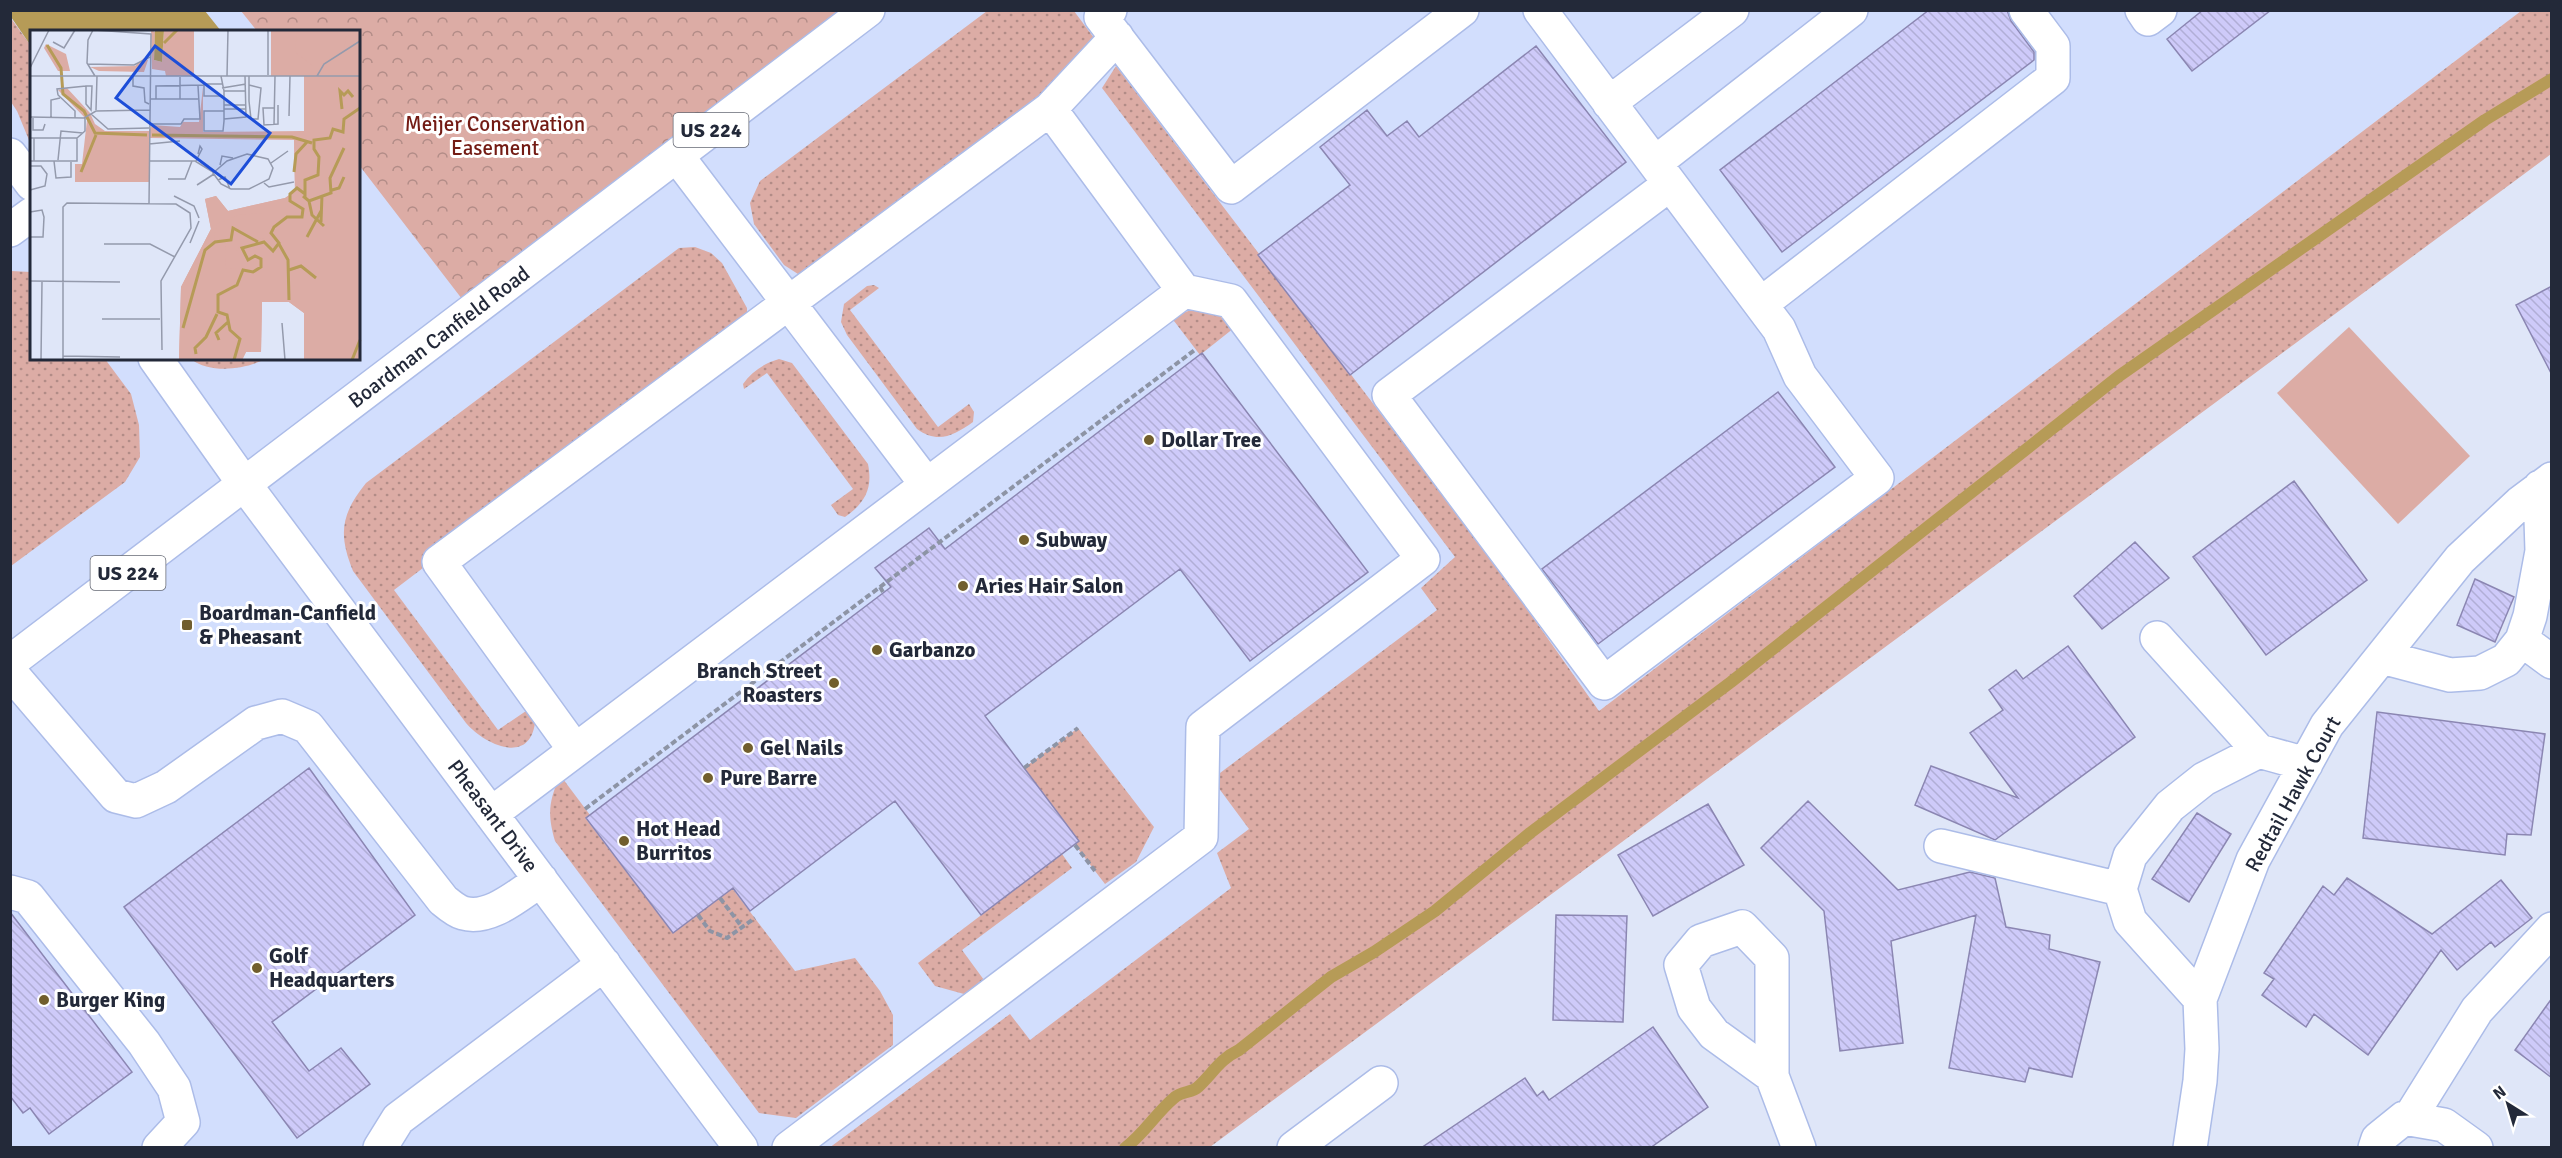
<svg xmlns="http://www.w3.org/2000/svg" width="2562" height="1158" viewBox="0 0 2562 1158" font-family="Signika,sans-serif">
<defs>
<pattern id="green-dots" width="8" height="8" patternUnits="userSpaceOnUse" patternTransform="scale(1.5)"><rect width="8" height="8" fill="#dcaca5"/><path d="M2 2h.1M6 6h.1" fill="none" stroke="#b28c87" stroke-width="1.8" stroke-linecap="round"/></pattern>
<pattern id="forest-crowns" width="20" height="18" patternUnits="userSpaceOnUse" patternTransform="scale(1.5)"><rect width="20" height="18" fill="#dcaca5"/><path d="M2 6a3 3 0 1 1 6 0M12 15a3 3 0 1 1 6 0" fill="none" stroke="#b28c87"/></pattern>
<pattern id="building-back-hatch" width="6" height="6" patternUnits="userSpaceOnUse" patternTransform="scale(1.5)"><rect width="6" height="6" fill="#cecaf9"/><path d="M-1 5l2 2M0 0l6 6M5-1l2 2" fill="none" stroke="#b1aed6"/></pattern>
</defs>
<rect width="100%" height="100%" fill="#dfe6f8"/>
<path fill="#d2defd" d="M10,11H241L257,31L32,32V358H358L359,165L868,11H2521L1599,711L1497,566L1291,863L916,1148L11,1147Z"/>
<path fill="url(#green-dots)" d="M987,11H1074L1097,42L1058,89L813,274H798L784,265L754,224L750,203L760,181Z
M2521,11H2551V154L1210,1147L829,1148L1010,1014L1030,1040L1231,888L1217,853L1249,829L1212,779L1437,610L1421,588L1455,557L1102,88L1116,66L1496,565L1599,711Z
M10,17L31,46V145L17,111L11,102Z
M695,247L711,253L722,263L747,308V322L394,590L498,730L526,711L535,723C529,766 484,744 466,723L353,571C338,534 341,514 366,483L679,248Z
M11,271L31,272L32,358L105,359L131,394L139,425L140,457L125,482L11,566Z
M874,285L879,288L850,310L938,427L969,404L974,412L973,422C953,436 938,444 917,429L847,335L841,322L844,304L867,286Z
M1197,308C1212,312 1224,316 1234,328L1200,355L1171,317Z
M191,359H265C245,370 210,374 191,359Z
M779,359L792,363L868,464C873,489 865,503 845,517L838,515L831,505L853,489L767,373L744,389L743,384C752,371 765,363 779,359Z
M1078,728L1154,827L1136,862L1105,884L1075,845L1079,841L1024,768Z
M560,775L590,815L586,819L673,933L732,888L795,971L855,958L880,991L893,1015V1045L796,1118L759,1113L555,841C547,813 549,802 560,775Z
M1062,854L1072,868L962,950L984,980L964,994L935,986L918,963Z"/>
<path fill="url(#forest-crowns)" d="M241,11H868L472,312L359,165L358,32L257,31Z"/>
<path fill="#dcaca5" d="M2349,327L2470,456L2398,524L2277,393Z"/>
<path fill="#b69b57" d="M10,11H205L221,31L32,32L31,46L11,17Z"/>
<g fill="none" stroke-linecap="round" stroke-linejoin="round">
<path stroke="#b69b57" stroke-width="12" d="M1125,1148C1145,1133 1155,1114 1174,1098C1181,1091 1192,1093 1198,1087C1213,1073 1220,1059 1239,1050L1331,977L1374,952L1435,911L1530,833L1731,682L2119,376L2485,120L2552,79"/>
</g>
<path fill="url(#building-back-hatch)" stroke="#8b86b2" stroke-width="1.5" d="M1929,10H2007L2011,21L2034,52V60L1782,252L1720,170Z
M2203,10H2271L2192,71L2167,39Z
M1536,46L1626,162L1350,375L1258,255L1350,185L1320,147L1367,110L1387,136L1407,121L1419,137Z
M2552,286V375L2516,305Z
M1202,353L1368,572L1250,661L1180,569L985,716L1079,841L981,915L895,801L750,911L733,888L673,933L586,818L891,587L875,568L929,528L945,549Z
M1778,392L1835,467L1598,644L1542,569Z
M2294,481L2367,580L2266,655L2193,557Z
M2135,542L2169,578L2102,629L2074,596Z
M2475,579L2514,597L2495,642L2457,625Z
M2068,646L2135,737L1995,840L1915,805L1931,766L2018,798L1970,733L2003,710L1989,690L2016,670L2023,679Z
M2377,712L2545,734L2531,835L2507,834L2505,855L2363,838Z
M309,768L415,915L272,1022L309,1071L341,1048L370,1084L297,1138L124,907Z
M1808,801L1898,890L1970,872L1995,878L2006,927L2050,935L2049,949L2100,962L2072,1077L2029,1068L2025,1082L1949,1068L1976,915L1891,941L1903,1043L1840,1051L1824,911L1761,848Z
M1708,804L1744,865L1653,916L1618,855Z
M2197,813L2231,834L2189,902L2152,879Z
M2347,878L2432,934L2501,880L2532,918L2495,947L2491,942L2457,970L2441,950L2368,1055L2314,1014L2306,1027L2262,995L2274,979L2264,973L2323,886L2334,895Z
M10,912L132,1072L49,1134L30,1108L23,1113L10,1096Z
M1556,915L1627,916L1623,1022L1553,1020Z
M2552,998V1078L2515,1050Z
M1653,1027L1708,1107L1650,1148H1421L1525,1078L1537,1096L1543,1091L1549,1100Z"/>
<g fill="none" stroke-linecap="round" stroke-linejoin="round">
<defs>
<path id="minor" d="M1110,10L1101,17L1231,187L1462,10
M1540,10L1779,329L1800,376L1877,478L1604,683L1389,395L1670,184
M2142,10L2148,19L2160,10
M1609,103L1732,10
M10,155L32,184
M677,156L927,485
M1655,163L1851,10
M10,230L32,214
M1761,304L2053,78V46L2026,10
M155,358L245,485L741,1148
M2157,638L2259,751
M2522,640L2552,662
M2382,657L2450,675L2480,673L2506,660L2522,640L2530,616L2542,551L2540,487
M10,672L116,796L136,801L166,787L256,723L282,716L308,727L443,900C449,905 456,911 463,913C490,921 519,894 541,880
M575,750L439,562L1050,109L1117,37
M491,814L1184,291
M1941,846L2120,889
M10,892L28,897L144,1043L174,1088L183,1122L159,1148
M2200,999L2130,921L2120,889L2130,856L2170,806L2204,779L2259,751L2306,764
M1772,1076L1714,1034L1694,1008L1681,965L1701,941L1742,927L1772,958V1076L1799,1148
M2409,1119L2477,1010L2552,929
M380,1148L398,1119L604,964
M789,1148L1201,837L1203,727L1423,559L1231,301L1184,291L1050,109
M1294,1148L1381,1083
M2190,1148L2200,1081L2202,1049L2200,999L2253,860L2327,725L2460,559L2520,503L2552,479
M2375,1148L2378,1139L2404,1118L2444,1125L2476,1148"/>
<path id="major" d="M10,662L868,10"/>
</defs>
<use href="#minor" stroke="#acbce8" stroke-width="36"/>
<use href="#major" stroke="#acbce8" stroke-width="36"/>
<path stroke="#8d94a5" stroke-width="4" stroke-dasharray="6 3" stroke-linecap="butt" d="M880,587L1196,349
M1024,768L1078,728
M585,809L880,587L883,592
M1075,845L1095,871
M720,898L742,927
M698,915L710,931L727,938L755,918"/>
<use href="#minor" stroke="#fff" stroke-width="33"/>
<use href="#major" stroke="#fff" stroke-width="33"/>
</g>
<g fill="#715e2d" stroke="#fff" stroke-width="2">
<circle cx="1149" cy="440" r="6"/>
<circle cx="1024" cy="540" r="6"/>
<circle cx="963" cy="586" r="6"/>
<rect x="181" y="619" width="12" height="12" rx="3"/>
<circle cx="877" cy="650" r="6"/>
<circle cx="834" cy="683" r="6"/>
<circle cx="748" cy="748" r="6"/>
<circle cx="708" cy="778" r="6"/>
<circle cx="624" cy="841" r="6"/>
<circle cx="257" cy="968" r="6"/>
<circle cx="44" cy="1000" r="6"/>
</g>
<g text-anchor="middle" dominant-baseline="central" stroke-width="6" stroke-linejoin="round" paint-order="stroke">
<g fill="#fff" stroke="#656974" stroke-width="1.5">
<rect x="673.5" y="113" width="75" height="34" rx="4.5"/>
<rect x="90.5" y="556" width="75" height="34" rx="4.5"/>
</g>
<g font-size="20" font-weight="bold" fill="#232939">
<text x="711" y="130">US 224</text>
<text x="128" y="573">US 224</text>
</g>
<g font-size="21" fill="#731b14" stroke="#fff">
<text x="495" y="124">Meijer Conservation<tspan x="495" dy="24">Easement</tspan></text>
</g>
<g font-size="21" fill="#232939" stroke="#fff">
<text transform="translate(439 337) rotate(-37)">Boardman Canfield Road</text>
<text transform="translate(2293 794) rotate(-61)">Redtail Hawk Court</text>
<text transform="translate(493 816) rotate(53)">Pheasant Drive</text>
</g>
<g font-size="21" font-weight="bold" fill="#232939" stroke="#fff" text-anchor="start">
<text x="1161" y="440">Dollar Tree</text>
<text x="1036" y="540">Subway</text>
<text x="975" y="586">Aries Hair Salon</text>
<text x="199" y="613">Boardman-Canfield<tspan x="199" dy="24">&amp; Pheasant</tspan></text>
<text x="889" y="650">Garbanzo</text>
<text x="822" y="671" text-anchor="end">Branch Street<tspan x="822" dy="24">Roasters</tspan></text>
<text x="760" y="748">Gel Nails</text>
<text x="720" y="778">Pure Barre</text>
<text x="636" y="829">Hot Head<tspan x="636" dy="24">Burritos</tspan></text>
<text x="269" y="956">Golf<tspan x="269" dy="24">Headquarters</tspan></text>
<text x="56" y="1000">Burger King</text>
</g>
</g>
<g transform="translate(30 30)">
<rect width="330" height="330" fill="#dfe6f8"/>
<path d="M121,0L125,2L124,30L132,32L134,0H164L136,46L135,41L122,39ZM241,0H330V330H274V283L259,272H232L231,322H216L212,330H149L151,257L181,199L175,169L186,166L198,181L255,168L265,162L264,110L120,108L119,152H45V134H52L57,90L28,60L37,58L60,83L65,94L75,101H119L122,95L150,97L153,92H169L173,57V102L274,101V46H241ZM16,14L36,24L40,41H28L14,18ZM114,28L118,30L114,42L69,41L60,37L105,36Z" fill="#dcaca5"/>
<path d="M135,0H164V46H136ZM241,0H267L265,22L283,36V46H301V29L314,21L316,7L330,0V330H274V283L259,272H232L231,322H216L212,330H149L151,257L181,199L175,169L186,166L198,181L255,168L265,161L264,102L274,101V46H241Z" fill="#dcaca5"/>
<path d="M232,183L236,187V208L213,212L206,222V238L196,239L195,212H185L184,207L187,194L209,185Z" fill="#dcaca5"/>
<path d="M125,0H134L132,32L124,30Z" fill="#b69b57"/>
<path fill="none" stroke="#b69b57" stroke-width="3" d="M134,13L147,0M17,15L31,38L33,64L54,81L65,103L117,105M312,79L310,61L314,65L318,61L323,67M122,105L262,107L282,113M51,142L66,105M264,142L266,124L277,112M302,160L309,158L314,147M273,166L279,171L301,163L300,148L314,118M279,171L282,185L294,196M291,192L292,165M277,207L291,181M249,214L258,230L259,270M259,240L271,236L286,248M153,298L175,220L185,212L201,210L203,198L228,212M189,310L186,303L198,292M166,324L165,318L176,307L187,284M204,330L210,309L200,300L197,285L188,282V265L207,255L213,240L223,242L231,237V229L225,226L218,230L212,218L234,212L243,221L249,213L241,203L244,197L257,187H272L273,179L260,171V164L267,158L275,164V150L288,145L289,127L284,119V110L300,108L303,99L313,102L314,89L330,78M322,330L330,310"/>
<path fill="none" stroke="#949aac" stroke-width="1.5" d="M63,0L58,10L57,33L65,46M64,0L121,4L119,174M23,12L34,18L45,0M58,34L104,35L120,27M0,38L19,0M238,45V0M0,46H330M103,46V56L114,58L115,72L119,74M191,46L194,61V91L193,101H174V81H194M197,46L198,0M219,46V71L221,89H228L231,58L219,55M287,46L294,34L330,11M150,47V69M192,54H174V66H193M56,56H62L61,80L56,74ZM192,58L216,54M194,61H216M120,69H168M126,69V56L174,55M194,75H216M245,78H233L234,95L248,94V75M194,79H216M66,80L67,46M61,84L78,99L119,98M259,86L260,46M0,87L54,88L66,81L120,80M3,87V100H13L15,94M21,87V70L30,68M45,88V81L28,65L27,59L56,56M194,89L216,87L215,46M119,94H151L154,89H170L168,56M244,94L245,46M0,108H47L55,101V87M4,108V131M119,114L150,111M217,124L238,129L243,138L239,149L219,159H201L191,154L183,143L197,131ZM28,130L31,101L53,103M0,131H47V108M24,131L26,148L41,147V132M119,131H165L183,142M166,131L172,119L170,116L168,124M241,133L258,121M190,135L192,126L203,128M0,136H11L17,144L15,156L0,160M138,149H155L162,131M188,150L195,147L200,159M234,153L239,157L264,152M167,155L184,144M144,166L164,176L169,188M0,182L12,180L14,187L13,207H0M160,213L169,191M74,214H120L145,227M0,251L90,252M72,289H130M252,293L255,330M33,326L90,327M11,330L12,252M33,330V177L37,173L146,174L160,183L161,198L131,251L132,320"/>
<path fill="#1d4ed8" fill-opacity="0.15" stroke="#1d4ed8" stroke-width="3" d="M125,16L240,103L201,154L86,68Z"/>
<rect width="330" height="330" fill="none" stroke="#232939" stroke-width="3"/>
</g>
<rect width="2562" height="1158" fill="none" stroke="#232939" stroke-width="24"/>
<g transform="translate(2508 1104) rotate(323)" stroke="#ffffff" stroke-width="4.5" paint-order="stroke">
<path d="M0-4.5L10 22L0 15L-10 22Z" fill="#232939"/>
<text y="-9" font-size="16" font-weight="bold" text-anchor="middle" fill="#232939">N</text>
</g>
</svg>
